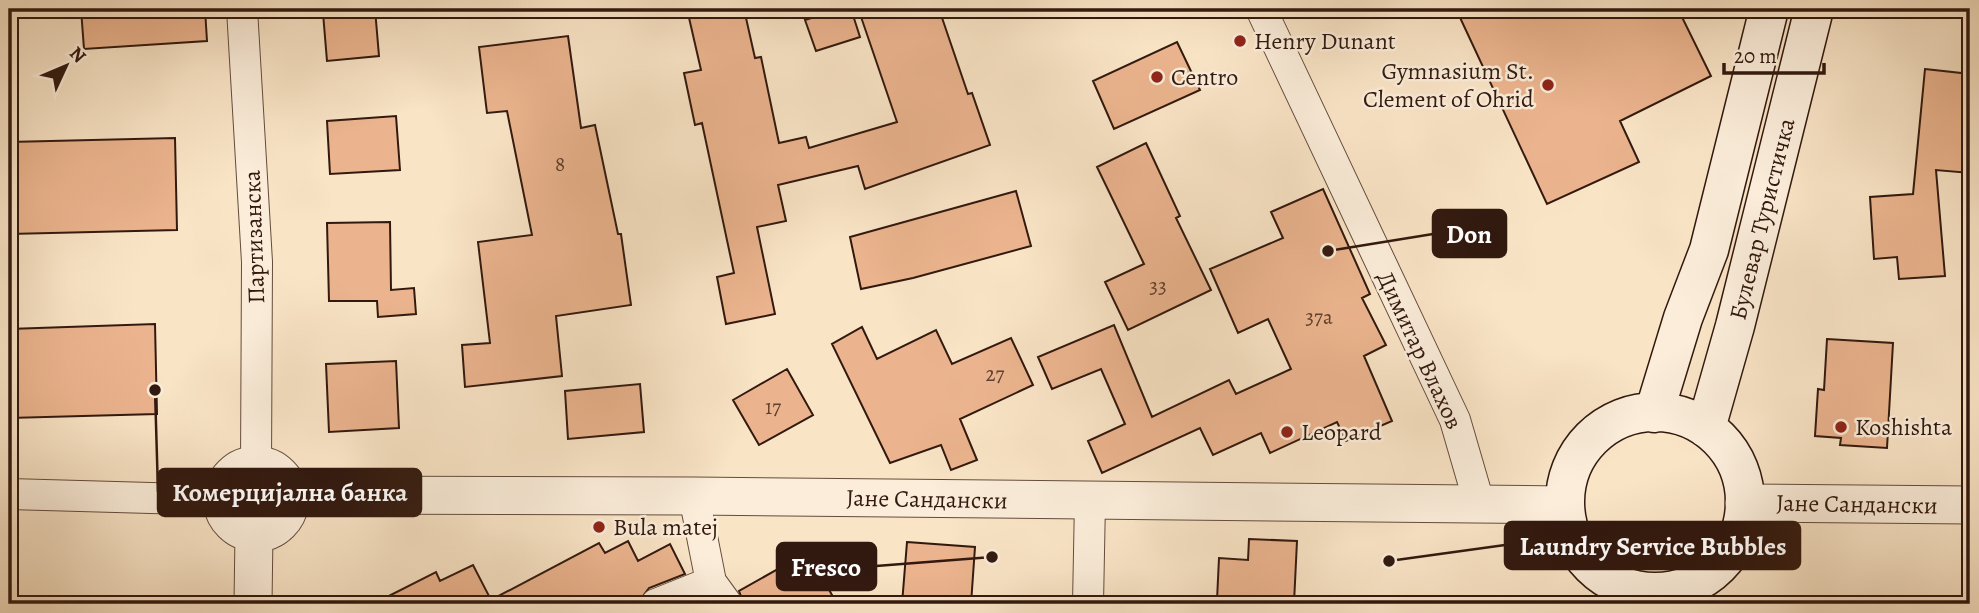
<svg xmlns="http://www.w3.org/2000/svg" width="1979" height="613" viewBox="0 0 1979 613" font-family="Alegreya,serif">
<rect width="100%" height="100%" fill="#f9e4c6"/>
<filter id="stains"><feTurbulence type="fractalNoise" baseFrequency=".00286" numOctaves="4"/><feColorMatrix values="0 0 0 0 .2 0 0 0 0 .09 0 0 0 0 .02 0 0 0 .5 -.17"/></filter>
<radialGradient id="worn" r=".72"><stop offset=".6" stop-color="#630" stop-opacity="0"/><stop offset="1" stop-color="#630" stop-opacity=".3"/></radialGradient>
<path fill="#ebb48e" stroke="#32190f" stroke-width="2" d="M81,9H205L207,41L84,49Z
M375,9L379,56L327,61L323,13Z
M687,9H744L755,58L761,57L779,143L806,137L809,148L897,122L860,14L875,9H939L968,94L972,93L990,145L865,189L858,166L778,185L786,221L757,227L775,314L726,324L717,277L734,273L702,123L695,125L684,73L701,70Z
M840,9H851L860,37L816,51L805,20Z
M1456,9H1678L1711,76L1620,121L1639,162L1547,204Z
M568,36L581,128L595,125L618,234H621L631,305L556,316L562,376L465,387L462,345L490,343L478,242L532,235L507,111L487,113L479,47Z
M1177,42L1200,90L1114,129L1093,81Z
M1925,69L1970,74V173L1936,170L1945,276L1899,279L1897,257L1874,259L1870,197L1913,194Z
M396,116L400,170L330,174L327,121Z
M175,138L177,230L9,234V142Z
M1146,143L1180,216L1176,218L1211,290L1128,330L1105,282L1144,264L1097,167Z
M1323,189L1370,294L1362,298L1386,345L1364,356L1392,421L1346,441L1337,422L1270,453L1261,433L1213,455L1200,428L1102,473L1088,441L1125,424L1101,369L1052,389L1038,357L1114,325L1152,417L1229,380L1236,394L1291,369L1268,319L1238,333L1210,269L1283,238L1271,212Z
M1016,191L1031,246L913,278L861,289L850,237Z
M390,222L391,290L414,288L416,314L378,317L377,301H329L327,223Z
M155,324L157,414L9,418V329Z
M862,327L877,359L936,330L952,364L1011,338L1033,385L960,419L977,460L951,470L941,445L890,463L832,344Z
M1827,339L1893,343L1887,448L1840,445L1841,438L1815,436L1818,389L1824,390Z
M396,361L399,428L329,432L326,364Z
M787,369L813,415L759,445L733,400Z
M640,384L644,432L568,439L565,391Z
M1249,539L1297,541L1294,603L1217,600L1219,558L1248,560Z
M628,541L638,561L670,544L685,574L649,588L637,604H373L436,572L440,581L473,565L491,600L599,543L605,553Z
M907,542L975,547L971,604H902Z
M808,552L837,604H744L739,591Z"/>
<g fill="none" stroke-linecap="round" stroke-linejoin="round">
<defs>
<path id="minor" d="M242,9L257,262L256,465
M1261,9L1455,420L1480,506
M9,494L222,500
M694,496L711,582L727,604
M656,604L711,582
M1088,604L1090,501"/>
<path id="tertiary" d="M222 499a34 34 0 1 1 68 0a34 34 0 1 1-68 0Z
M290,495L694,496L1565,505
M1744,503L1970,505
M253,604L254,533"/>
<path id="secondary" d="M1565 502a90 90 0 1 1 180 0a90 90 0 1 1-180 0Z
M1654,413L1683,318L1709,250L1769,9
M1706,428L1735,326L1814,9"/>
</defs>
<use href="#minor" stroke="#644c3d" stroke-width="32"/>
<use href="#tertiary" stroke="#644c3d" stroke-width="39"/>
<use href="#secondary" stroke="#32190f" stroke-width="41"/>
<use href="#minor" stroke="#fbedda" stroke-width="30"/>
<use href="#tertiary" stroke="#fbedda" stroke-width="37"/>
<use href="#secondary" stroke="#fbedda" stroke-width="38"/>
</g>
<g fill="#8f2418" stroke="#fbedda" stroke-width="2.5">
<circle cx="1240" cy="41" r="7"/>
<circle cx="1157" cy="77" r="7"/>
<circle cx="1548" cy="85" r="7"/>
<circle cx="1841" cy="427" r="7"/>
<circle cx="1287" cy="432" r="7"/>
<circle cx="599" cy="527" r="7"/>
</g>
<g text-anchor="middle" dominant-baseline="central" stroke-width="5" stroke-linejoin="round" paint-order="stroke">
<g font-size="21" fill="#60402f">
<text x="560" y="164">8</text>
<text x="1158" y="286">33</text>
<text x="1319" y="317">37a</text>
<text x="995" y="374">27</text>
<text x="773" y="407">17</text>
</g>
<g font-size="24" fill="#32190f" stroke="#fbedda" text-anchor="start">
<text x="1254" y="41">Henry Dunant</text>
<text x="1534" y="71" text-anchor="end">Gymnasium St.<tspan x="1534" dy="28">Clement of Ohrid</tspan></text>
<text x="1171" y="77">Centro</text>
<text x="1855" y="427">Koshishta</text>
<text x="1301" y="432">Leopard</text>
<text x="613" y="527">Bula matej</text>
</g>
<g font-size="24" fill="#32190f" stroke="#fbedda">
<text transform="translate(1762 219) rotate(-76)">Булевар Туристичка</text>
<text transform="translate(254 237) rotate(-92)">Партизанска</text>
<text transform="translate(1420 350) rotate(65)">Димитар Влахов</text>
<text transform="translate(927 499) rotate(1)">Јане Сандански</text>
<text transform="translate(1857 504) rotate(1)">Јане Сандански</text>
</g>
</g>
<path fill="none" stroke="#32190f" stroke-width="2.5" d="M1328 251L1433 234M155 390L158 492M1389 561L1505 545M992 557L876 566"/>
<g fill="#32190f" stroke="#fbedda" stroke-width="2.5">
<circle cx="1328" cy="251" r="7"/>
<circle cx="155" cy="390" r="7"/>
<circle cx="1389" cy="561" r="7"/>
<circle cx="992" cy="557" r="7"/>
</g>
<g fill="#32190f" stroke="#32190f" stroke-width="2.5">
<rect x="1433" y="210" width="73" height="47" rx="7"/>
<rect x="158" y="469" width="263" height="47" rx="7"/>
<rect x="1505" y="522" width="295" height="47" rx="7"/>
<rect x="777" y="543" width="99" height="47" rx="7"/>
</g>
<g font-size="26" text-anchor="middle" font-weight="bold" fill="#fff">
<text x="1469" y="243">Don</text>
<text x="290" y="501">Комерцијална банка</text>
<text x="1653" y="555">Laundry Service Bubbles</text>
<text x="826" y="576">Fresco</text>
</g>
<rect width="1979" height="613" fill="none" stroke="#f9e4c6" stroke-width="35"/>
<rect x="10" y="10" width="1958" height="592" fill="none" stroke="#32190f" stroke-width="3.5"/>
<rect x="18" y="18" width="1944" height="578" fill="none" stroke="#32190f" stroke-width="2"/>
<g transform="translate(66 66) rotate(46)" stroke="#fbedda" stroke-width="5" paint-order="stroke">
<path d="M0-5L12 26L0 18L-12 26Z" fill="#32190f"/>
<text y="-10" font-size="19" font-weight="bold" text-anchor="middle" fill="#32190f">N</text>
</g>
<path d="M1724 63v10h100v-10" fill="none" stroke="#32190f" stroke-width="3.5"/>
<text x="1734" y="63" font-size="21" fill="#32190f" stroke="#fbedda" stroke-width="5" paint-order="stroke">20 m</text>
<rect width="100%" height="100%" filter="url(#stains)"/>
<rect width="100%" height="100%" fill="url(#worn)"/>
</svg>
